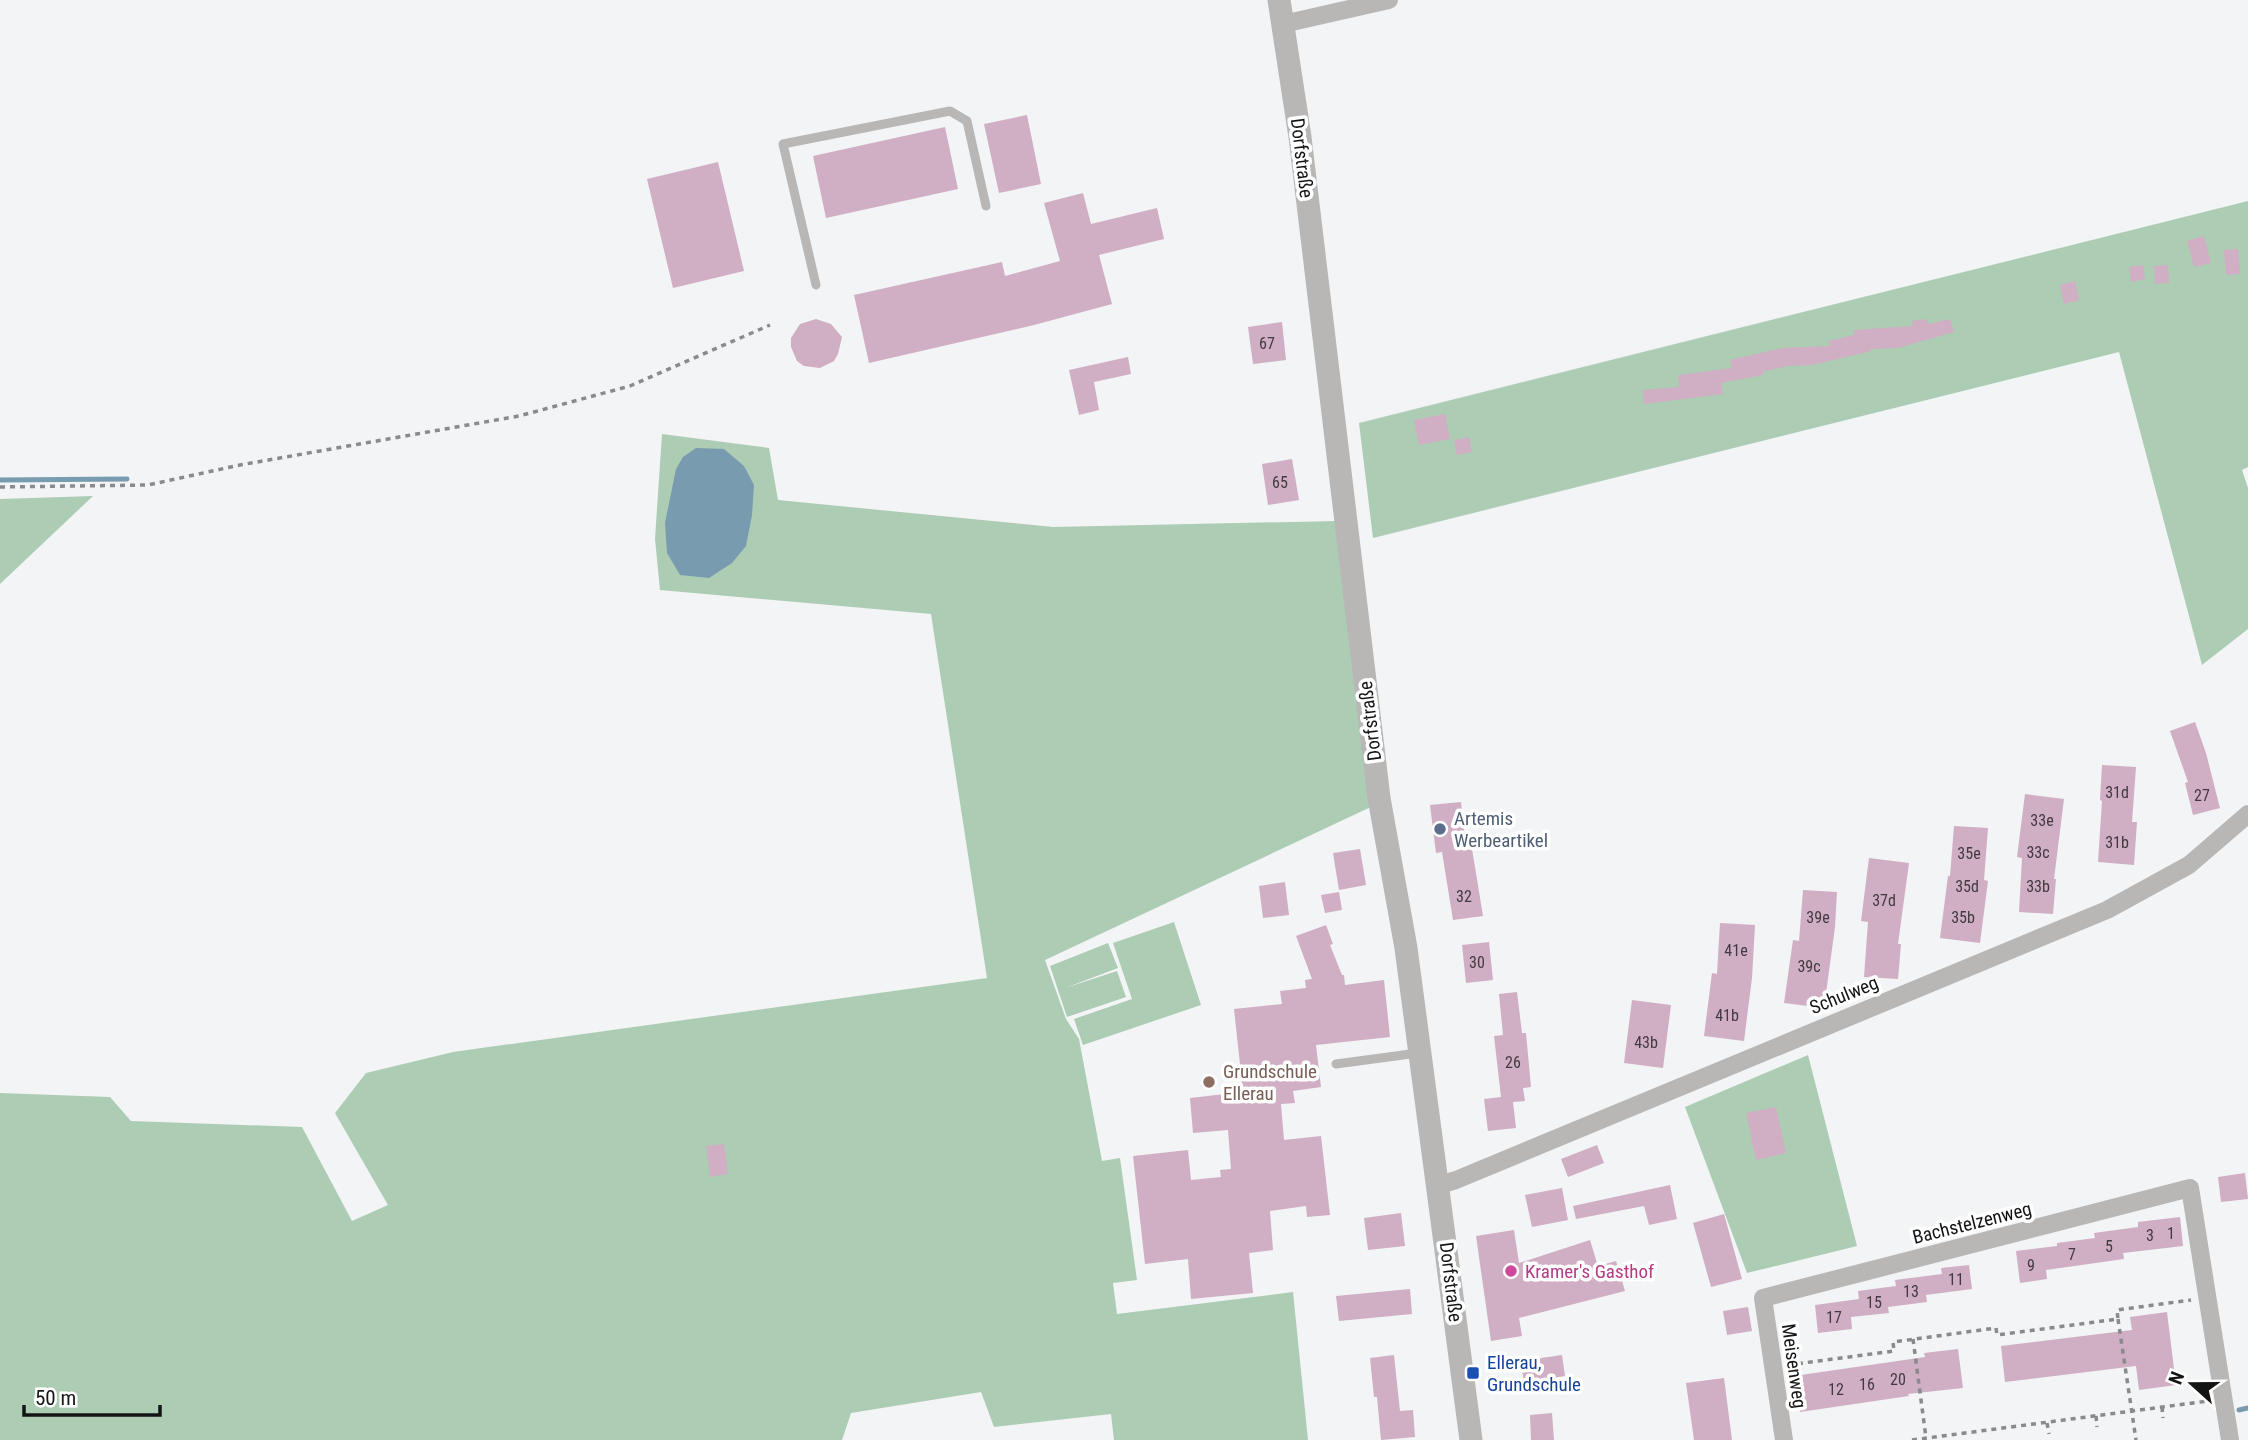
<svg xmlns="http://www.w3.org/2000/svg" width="2248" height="1440" viewBox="0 0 2248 1440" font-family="'Roboto Condensed',sans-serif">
<rect width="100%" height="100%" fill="#f2f4f6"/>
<path fill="#adccb4" d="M2248,201V467L2242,470L2248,488V629L2202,665L2119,352L1373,538L1359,423Z
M662,434L769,448L778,500L1053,527L1337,521L1373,806L1045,960L1066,1019L1079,1039L1102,1161L1120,1158L1137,1280L1113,1283L1117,1314L1293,1292L1308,1440H1114L1111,1414L994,1427L981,1392L851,1413L842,1440H0V1093L110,1097L131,1121L302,1127L352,1221L388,1205L335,1113L366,1073L453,1052L987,978L931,614L660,590L655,539Z
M93,496L0,584V499Z
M1174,922L1201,1005L1083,1045L1074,1019L1132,999L1113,943Z
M1108,943L1118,968L1065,988L1117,971L1126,997L1067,1017L1050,966Z
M1808,1055L1857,1246L1747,1273L1685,1107Z"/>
<path fill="#799baf" d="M696,448L724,449L744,466L754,485L752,515L746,546L732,563L709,578L680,575L667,553L665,523L676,469L683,457Z"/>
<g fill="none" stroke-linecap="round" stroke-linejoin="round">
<path stroke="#799baf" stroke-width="5" d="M0,480L127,479
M2239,1410L2248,1408"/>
</g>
<path fill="#d0aec3" d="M1027,115L1041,184L999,193L984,124Z
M945,127L958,189L826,218L813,156Z
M718,162L744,271L673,288L647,179Z
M1083,193L1091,224L1157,208L1164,239L1099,255L1112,304L1034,325L869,363L854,295L1002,262L1005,276L1060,261L1044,203Z
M2204,236L2211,263L2194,267L2187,241Z
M2238,249L2240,274L2226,275L2224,250Z
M2143,265L2145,279L2131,282L2129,267Z
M2168,265L2169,283L2155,284L2154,266Z
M2075,281L2079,300L2064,304L2060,285Z
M816,319L831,324L842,337L838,354L834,361L820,368L804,366L797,361L791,347V338L800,324Z
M1927,319L1928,324L1950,319L1954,332L1898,348L1870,349L1871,351L1812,365L1787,366L1762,372L1763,375L1721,383L1723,394L1644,404L1643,390L1679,387L1678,375L1732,368L1730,360L1782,348L1830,346L1828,341L1854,335L1853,330L1913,326L1912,321Z
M1282,322L1286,360L1253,364L1248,327Z
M1128,357L1131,374L1094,382L1099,410L1079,415L1069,370Z
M1445,414L1450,439L1419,445L1414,420Z
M1469,437L1472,452L1457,455L1454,440Z
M1292,459L1299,500L1268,505L1262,464Z
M2195,722L2206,753L2220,808L2193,815L2185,783L2188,782L2170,731Z
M2102,765L2136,767L2132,822H2137L2134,865L2098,862L2102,801L2100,800Z
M2025,794L2064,799L2054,879H2056L2053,914L2019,912L2022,858L2017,857Z
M1461,802L1466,849H1472L1483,916L1453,920L1442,852L1436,853L1430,805Z
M1954,826L1988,828L1984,880L1988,881L1980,943L1940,938L1948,876H1950Z
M1360,849L1366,885L1339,890L1333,853Z
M1869,858L1909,863L1898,944H1901L1898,979L1864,977L1868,922L1861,921Z
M1285,882L1289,915L1263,918L1259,886Z
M1803,890L1837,892L1835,927L1824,1008L1784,1003L1793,940L1799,941Z
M1339,892L1342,910L1325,913L1321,895Z
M1720,923L1755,925L1752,978L1744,1041L1704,1036L1712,973L1717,974Z
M1326,925L1333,944L1330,945L1342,975H1344L1345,985L1384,980L1390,1037L1316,1045L1321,1087L1293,1091L1295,1103L1281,1104L1284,1140L1321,1136L1330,1215L1307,1217L1306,1206L1270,1211L1273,1250L1249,1253L1253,1293L1191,1299L1188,1259L1145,1264L1133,1156L1188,1150L1191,1180L1221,1177L1220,1170L1231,1169L1228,1130L1193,1133L1190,1098L1243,1092L1234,1009L1282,1004L1280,991L1306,988L1305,980L1312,979L1296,936Z
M1489,942L1493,980L1466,983L1462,945Z
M1517,992L1522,1033H1526L1531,1087L1523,1088L1525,1101L1513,1102L1516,1128L1488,1131L1484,1099L1501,1097L1494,1036L1503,1035L1499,994Z
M1632,1000L1671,1005L1663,1068L1624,1063Z
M1776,1107L1786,1153L1756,1160L1746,1113Z
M724,1144L728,1174L710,1177L706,1146Z
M1597,1145L1604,1163L1568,1177L1561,1159Z
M2245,1173L2248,1199L2221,1202L2218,1177Z
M1670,1185L1677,1219L1649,1225L1644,1206L1576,1219L1573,1206Z
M1562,1188L1568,1220L1532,1227L1525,1195Z
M1401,1213L1405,1246L1368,1250L1364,1218Z
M1724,1214L1742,1279L1711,1287L1693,1223Z
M2180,1217L2183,1246L2123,1253L2124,1259L2046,1270L2047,1279L2020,1283L2016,1251L2057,1246V1243L2095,1238L2094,1233L2138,1227V1222Z
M1514,1230L1519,1263L1590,1240L1598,1266L1616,1261L1625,1291L1519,1318L1522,1336L1491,1341L1476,1236Z
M1969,1265L1972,1289L1926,1295L1927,1302L1888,1307L1889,1313L1851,1317L1852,1329L1818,1333L1815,1305L1859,1299L1858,1291L1896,1286L1895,1280L1942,1274L1941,1268Z
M1410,1289L1412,1314L1339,1321L1336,1296Z
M1748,1307L1752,1331L1727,1335L1723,1311Z
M2167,1312L2176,1385L2139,1390L2136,1366L2005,1382L2001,1346L2132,1330L2130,1317Z
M1958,1349L1963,1388L1908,1394L1909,1396L1800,1412L1794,1376L1925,1357L1924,1353Z
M1394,1355L1400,1411L1413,1410L1415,1437L1381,1440L1377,1397H1374L1370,1358Z
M1562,1355L1565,1376L1524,1383L1521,1361Z
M1724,1378L1732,1440H1694L1686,1383Z
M1552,1413L1554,1440H1531L1530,1415Z"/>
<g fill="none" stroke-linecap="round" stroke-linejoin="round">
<path stroke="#888a8b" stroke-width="3.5" stroke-dasharray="5 5" stroke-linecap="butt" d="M0,487L148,485L240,465L519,416L630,386L770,325
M2118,1319L2136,1440
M1913,1339L1926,1438
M1788,1365L1894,1351L1893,1342L1996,1328L1997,1335L2118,1319L2117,1310L2191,1300
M2162,1407L2163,1418
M2096,1416L2097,1427
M2047,1423L2049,1434
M1912,1440L2208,1401"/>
<path stroke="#b8b7b6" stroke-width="9" d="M816,285L783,144L950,111L967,121L986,206
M1336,1064L1418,1053"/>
<path stroke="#b8b7b6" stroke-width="18" d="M1283,24L1389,0
M1439,1185L1456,1180L2107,910L2189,865L2248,814
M1784,1440L1763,1298L2190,1188L2230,1440"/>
<path stroke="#b8b7b6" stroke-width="23" d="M1279,0L1300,137L1379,798L1406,948L1471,1440"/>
</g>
<circle fill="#5c6f8a" stroke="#fff" stroke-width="2.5" cx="1440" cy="829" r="7"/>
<circle fill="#8d6e63" stroke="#fff" stroke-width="2.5" cx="1209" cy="1082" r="7"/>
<circle fill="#d1479c" stroke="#fff" stroke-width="2.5" cx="1511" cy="1271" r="7"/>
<rect fill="#1a4fb4" stroke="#fff" stroke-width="2.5" x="1466" y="1366" width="14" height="14" rx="3.5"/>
<g text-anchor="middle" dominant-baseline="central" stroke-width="7" stroke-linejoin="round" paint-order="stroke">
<g font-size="16" fill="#423a40">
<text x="1267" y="343">67</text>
<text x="1280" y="482">65</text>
<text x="2117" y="792">31d</text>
<text x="2202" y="795">27</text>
<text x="2042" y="820">33e</text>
<text x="2117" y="842">31b</text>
<text x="2038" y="852">33c</text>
<text x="1969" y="853">35e</text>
<text x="1967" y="886">35d</text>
<text x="2038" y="886">33b</text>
<text x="1464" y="896">32</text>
<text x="1884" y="900">37d</text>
<text x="1818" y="917">39e</text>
<text x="1963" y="917">35b</text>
<text x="1736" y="950">41e</text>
<text x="1477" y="962">30</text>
<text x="1809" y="966">39c</text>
<text x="1727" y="1015">41b</text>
<text x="1646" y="1042">43b</text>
<text x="1513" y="1062">26</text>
<text x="2171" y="1233">1</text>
<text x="2150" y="1235">3</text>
<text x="2109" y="1246">5</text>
<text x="2072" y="1254">7</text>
<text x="2031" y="1265">9</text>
<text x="1956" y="1279">11</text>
<text x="1911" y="1291">13</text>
<text x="1874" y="1302">15</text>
<text x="1834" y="1317">17</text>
<text x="1898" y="1379">20</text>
<text x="1867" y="1384">16</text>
<text x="1836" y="1389">12</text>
</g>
<g font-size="19" fill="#131414" stroke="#fff">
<text transform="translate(1302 158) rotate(83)">Dorfstraße</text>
<text transform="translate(1370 721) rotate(-97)">Dorfstraße</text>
<text transform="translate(1844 995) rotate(-22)">Schulweg</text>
<text transform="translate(1972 1223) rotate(-14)">Bachstelzenweg</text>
<text transform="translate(1451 1282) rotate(83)">Dorfstraße</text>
<text transform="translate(1794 1366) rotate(82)">Meisenweg</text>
</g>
<g font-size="19" fill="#4e5e75" stroke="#fff" text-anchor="start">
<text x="1454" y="818">Artemis<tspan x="1454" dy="22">Werbeartikel</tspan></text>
</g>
<g font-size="19" fill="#785e54" stroke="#fff" text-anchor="start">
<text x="1223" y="1071">Grundschule<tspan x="1223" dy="22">Ellerau</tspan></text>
</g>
<g font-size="19" fill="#b23c85" stroke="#fff" text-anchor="start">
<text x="1525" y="1271">Kramer's Gasthof</text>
</g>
<g font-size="19" fill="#164399" stroke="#fff" text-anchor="start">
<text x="1487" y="1362">Ellerau,<tspan x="1487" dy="22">Grundschule</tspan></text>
</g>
</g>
<g transform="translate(2192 1384) rotate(291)" stroke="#ffffff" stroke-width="5" paint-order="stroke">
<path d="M0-5L12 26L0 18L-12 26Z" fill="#131414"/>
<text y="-10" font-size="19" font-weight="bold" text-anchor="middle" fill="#131414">N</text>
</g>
<path d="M24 1405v10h136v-10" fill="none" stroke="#131414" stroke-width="3.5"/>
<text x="35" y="1405" font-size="21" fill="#131414" stroke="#ffffff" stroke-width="5" paint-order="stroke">50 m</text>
</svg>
